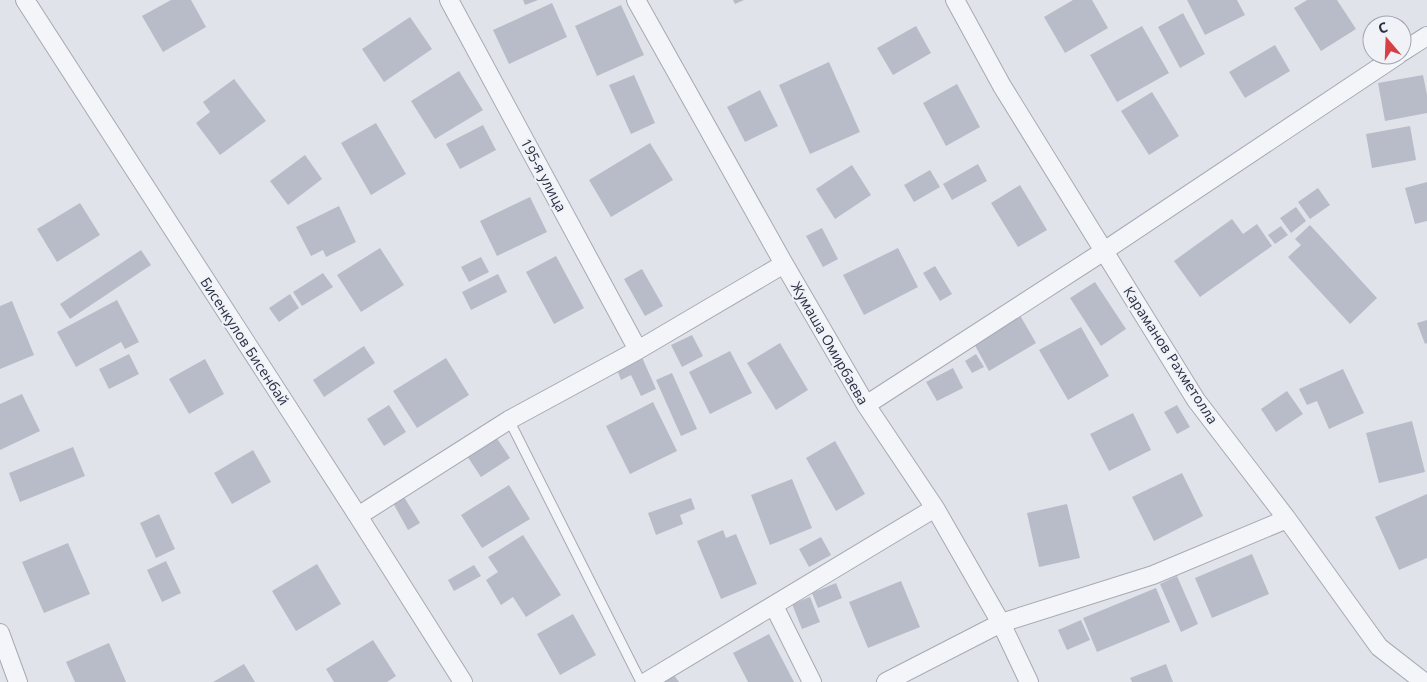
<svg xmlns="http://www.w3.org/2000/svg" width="1427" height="682" viewBox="0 0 1427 682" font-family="'Open Sans',sans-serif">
<rect width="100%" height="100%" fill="#e1e3ea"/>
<path fill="#b7bcc8" d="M171,0H191L206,27L163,52L142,16Z
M523,0H538L525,5Z
M733,0H744L735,4Z
M1073,0H1092L1108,28L1065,53L1044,17Z
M1187,0H1237L1245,15L1205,35Z
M1307,0H1337L1356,29L1321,51L1294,8Z
M552,3L567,37L509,64L493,30Z
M621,5L644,55L597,76L575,26Z
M1183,13L1205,54L1180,68L1158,27Z
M410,17L432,49L384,82L362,49Z
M916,26L931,53L893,75L877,48Z
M1142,26L1169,73L1117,102L1090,55Z
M1275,45L1290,71L1245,98L1229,72Z
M829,62L860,132L810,154L779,85Z
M459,71L483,110L435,139L411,101Z
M634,75L655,123L631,134L609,85Z
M1423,75L1427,95V113L1385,121L1378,83Z
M234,79L266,121L220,155L196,123L210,112L203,102Z
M957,84L980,127L946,146L923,103Z
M760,90L778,126L745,142L727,107Z
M1152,92L1179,136L1149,155L1121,111Z
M376,123L406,174L371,195L341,143Z
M483,125L496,150L460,169L446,144Z
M1410,126L1416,160L1372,168L1366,134Z
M650,143L673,180L611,217L589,180Z
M305,155L322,179L288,205L270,181Z
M978,164L987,181L952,200L943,184Z
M852,165L871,195L835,219L816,189Z
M930,170L940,187L914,202L904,185Z
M1427,182V221L1415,224L1405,188Z
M1020,185L1047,230L1018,247L991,203Z
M1318,188L1330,205L1310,219L1298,202Z
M530,197L547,232L497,256L480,221Z
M80,203L100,235L57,262L37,229Z
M339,206L356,242L326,257L323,250L311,256L296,227Z
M1296,207L1306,221L1291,233L1280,218Z
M1232,219L1243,234L1257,224L1272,246L1200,297L1174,261Z
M1310,225L1377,298L1350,324L1288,257L1301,245L1295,239Z
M1281,226L1288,235L1275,244L1268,235Z
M822,228L838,259L823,267L806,236Z
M380,248L404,285L361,312L337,275Z
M898,248L918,287L864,315L843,275Z
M141,250L151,265L70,319L60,304Z
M556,256L584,308L554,324L526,272Z
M481,257L489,272L469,282L461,267Z
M935,266L952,294L940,301L923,273Z
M642,269L663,306L645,316L624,279Z
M323,273L333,287L302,306L293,292Z
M498,274L507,292L471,310L462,292Z
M1095,282L1126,329L1101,346L1070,298Z
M290,294L299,308L279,322L269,308Z
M117,300L139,342L125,349L121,342L76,367L57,332Z
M12,301L34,355L0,369V306Z
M1018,312L1036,343L989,371L972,340Z
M1427,320V343L1425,344L1417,323Z
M1081,327L1109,376L1068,400L1039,350Z
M692,335L703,356L682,367L671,345Z
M780,343L808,390L776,410L747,363Z
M364,346L375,363L324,397L313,380Z
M730,351L752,393L710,414L689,372Z
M129,354L139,374L109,389L99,369Z
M976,354L984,367L972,373L965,361Z
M641,355L656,389L641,396L631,375L621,380L616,367Z
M446,358L469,395L417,428L393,391Z
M205,359L224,394L189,414L169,379Z
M953,368L963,388L937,401L926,382Z
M1343,369L1364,413L1329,429L1317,401L1307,405L1299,389Z
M672,373L697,429L681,436L656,380Z
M1287,391L1303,414L1276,432L1261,409Z
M22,394L40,431L0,450V404Z
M653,402L677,451L630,474L606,426Z
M389,405L406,432L384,446L367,419Z
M1177,405L1190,427L1177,434L1164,412Z
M1133,413L1151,450L1109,471L1090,434Z
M1412,421L1425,472L1379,483L1366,433Z
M494,434L510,458L481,477L465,453Z
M835,441L865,494L836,511L806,458Z
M73,447L85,476L20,502L9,473Z
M253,450L271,482L232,504L214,473Z
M1182,473L1203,516L1154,541L1132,497Z
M792,479L812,528L770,545L751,495Z
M509,485L530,519L482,548L461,515Z
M1427,494V558L1399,570L1375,517Z
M404,497L420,523L408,530L393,503Z
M691,498L695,509L680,515L683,524L656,535L648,513Z
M1067,504L1080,558L1039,567L1027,513Z
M159,514L175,549L156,558L140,523Z
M723,530L726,538L736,534L757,584L721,599L697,541Z
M523,535L561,595L526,617L513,597L501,605L486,580L498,572L488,557Z
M821,537L831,555L809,567L799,549Z
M68,543L90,594L44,613L22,562Z
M1252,554L1269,594L1212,618L1195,578Z
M166,561L181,593L162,602L147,570Z
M317,564L341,604L296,631L272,591Z
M474,565L481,576L454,591L448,580Z
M1177,576L1198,624L1181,632L1160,584Z
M901,581L920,627L868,648L849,602Z
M836,583L842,598L818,608L812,593Z
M1156,588L1170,622L1097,652L1083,618Z
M810,597L820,622L802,629L792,604Z
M573,614L596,655L560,675L537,634Z
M1081,620L1090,640L1067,650L1058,630Z
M769,634L794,682H748L733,653Z
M373,640L396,676L387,682H334L326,669Z
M109,643L126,682H75L66,662Z
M244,664L255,682H213Z
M1166,664L1173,682H1132L1130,678Z
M674,675L679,682H663Z"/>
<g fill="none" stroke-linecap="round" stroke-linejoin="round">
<defs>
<path id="lane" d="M509,420L641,682"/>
<path id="street" d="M25,0L358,516L463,682
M449,0L638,350
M636,0L784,264L866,405L935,508L1001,623L1029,682
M955,0L1002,86L1196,400L1287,519L1379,647L1424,682
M1402,52L1427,36
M866,405L1104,251L1398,55
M358,516L509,420L638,350L784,264
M774,606L812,682
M0,633L18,682
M646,682L935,508
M886,682L1001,623L1153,575L1287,519"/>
</defs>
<use href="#lane" stroke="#a6a9b5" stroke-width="11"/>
<use href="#street" stroke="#a6a9b5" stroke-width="20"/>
<use href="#lane" stroke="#f4f5f8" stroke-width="9"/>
<use href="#street" stroke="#f4f5f8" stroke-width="18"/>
</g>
<g text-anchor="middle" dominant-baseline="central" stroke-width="4" stroke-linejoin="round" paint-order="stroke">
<g font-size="14" fill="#282f43" stroke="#f0f2f7">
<text transform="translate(544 175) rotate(62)">195-я улица</text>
<text transform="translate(245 341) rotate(57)">Бисенкулов Бисенбай</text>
<text transform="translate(830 343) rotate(60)">Жумаша Омирбаева</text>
<text transform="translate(1171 355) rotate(57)">Караманов Рахметолла</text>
</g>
</g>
<g transform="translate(1387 40) rotate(341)"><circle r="24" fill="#f0f2f7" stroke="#a0a4af"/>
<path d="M0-4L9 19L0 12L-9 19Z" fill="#d63f44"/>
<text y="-8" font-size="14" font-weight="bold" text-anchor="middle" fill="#282f43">С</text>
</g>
</svg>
